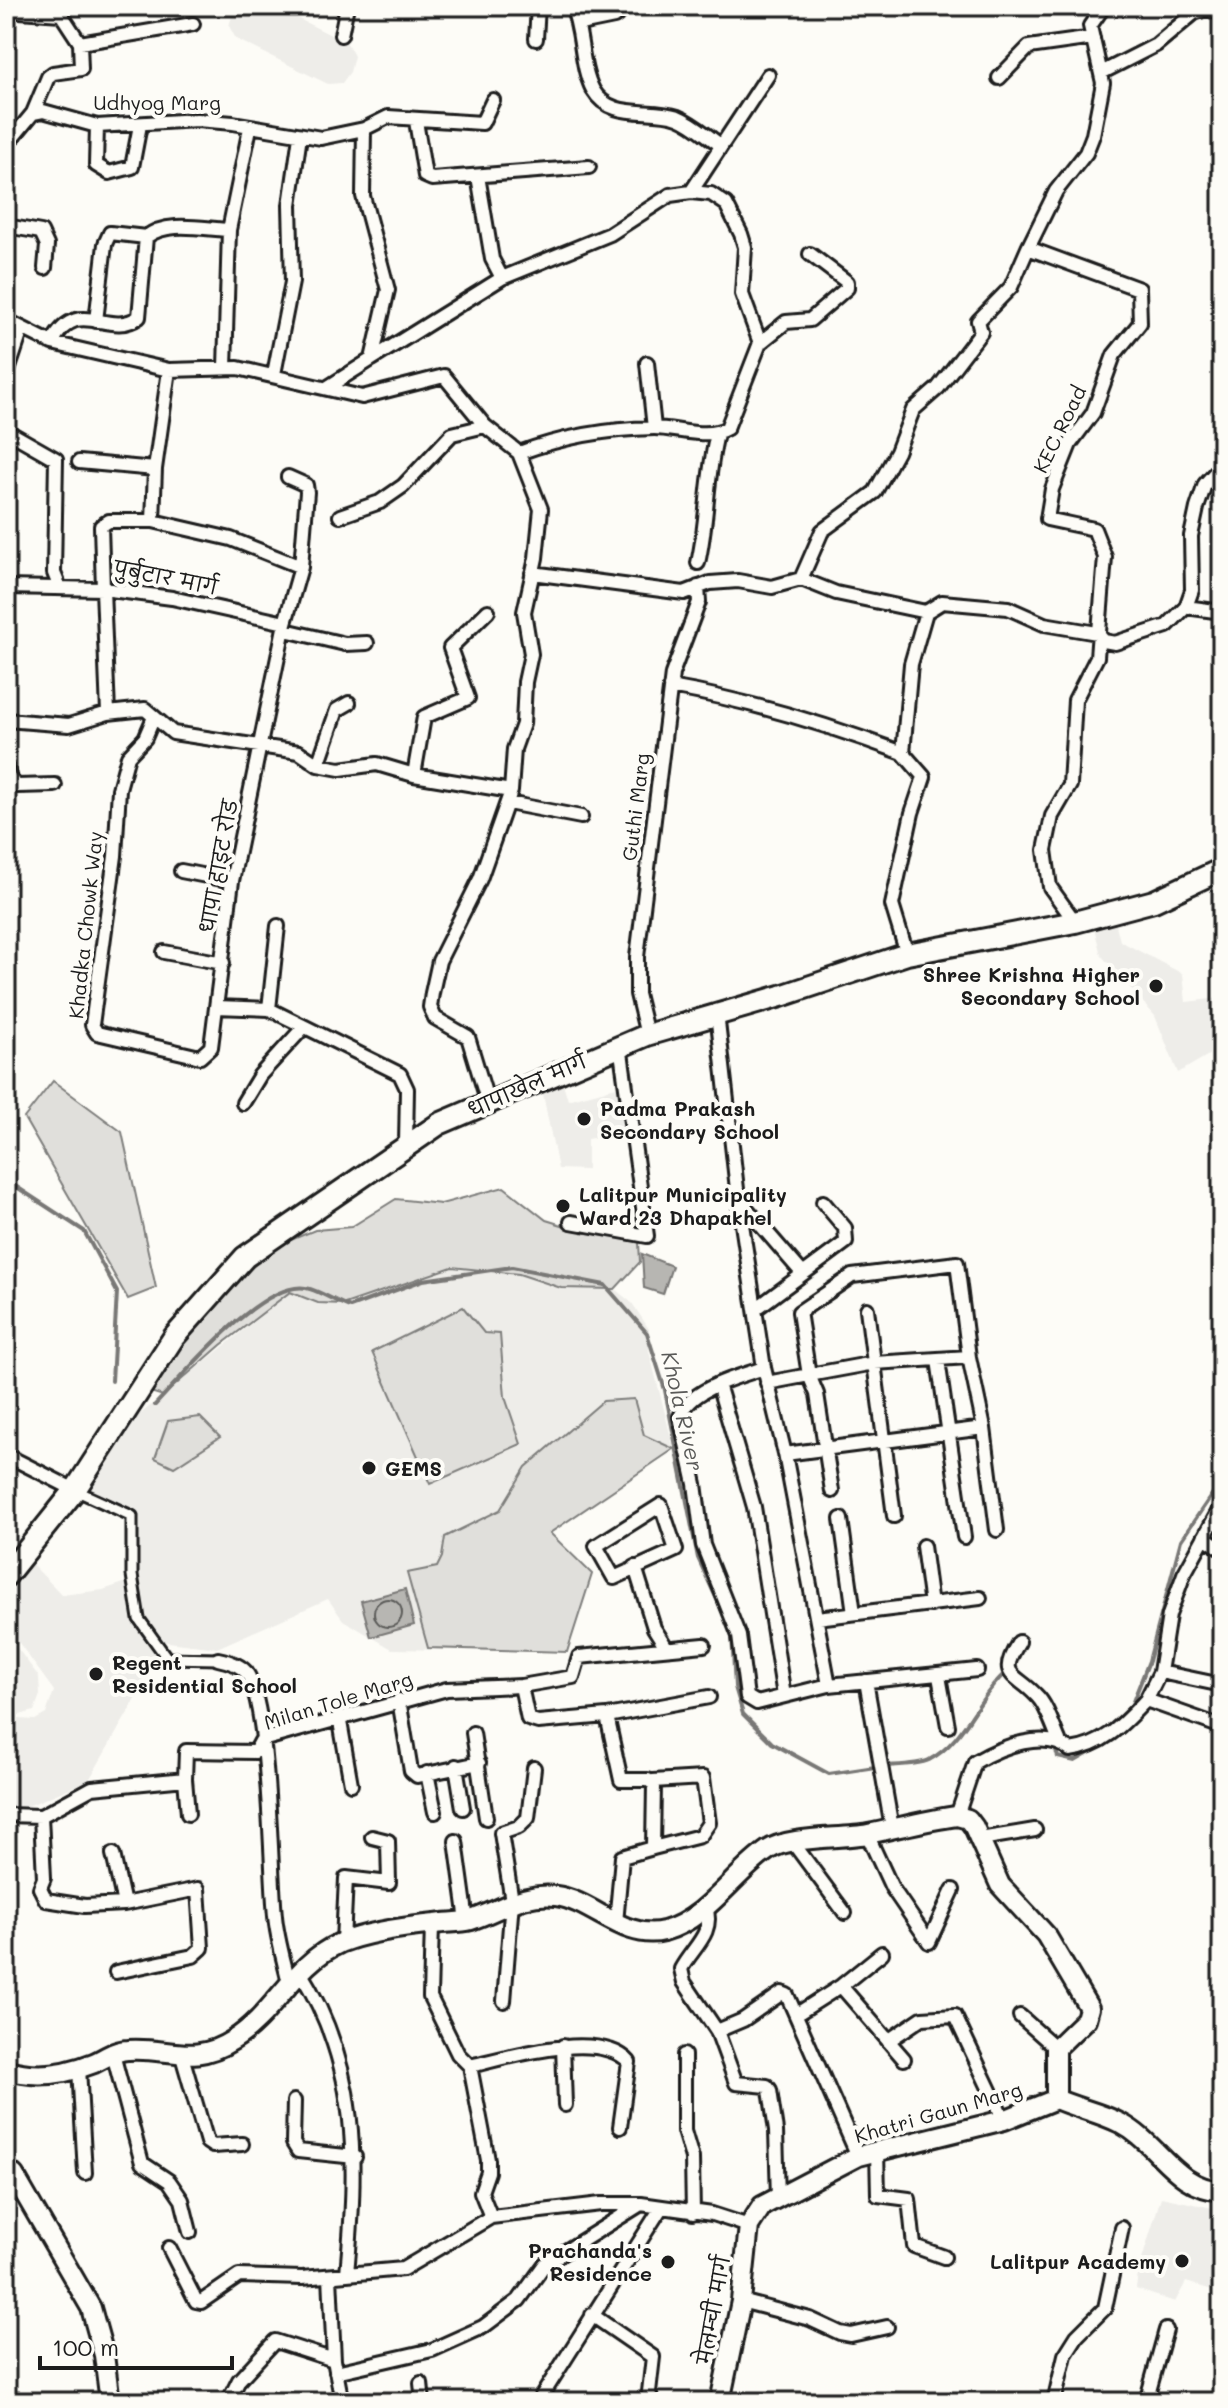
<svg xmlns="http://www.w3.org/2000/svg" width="1228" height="2408" viewBox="0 0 1228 2408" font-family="Mali,'Playpen Sans Deva',sans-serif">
<rect width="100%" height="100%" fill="#fdfcf7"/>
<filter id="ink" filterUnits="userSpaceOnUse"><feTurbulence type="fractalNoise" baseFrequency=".0125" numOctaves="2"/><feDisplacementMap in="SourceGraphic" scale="16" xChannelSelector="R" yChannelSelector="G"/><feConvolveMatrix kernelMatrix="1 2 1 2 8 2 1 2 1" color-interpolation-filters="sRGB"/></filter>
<g filter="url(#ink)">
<path fill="#eeede9" d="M235,6H273L347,43L354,56L350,72L342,83L328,84L236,39L229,26Z
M1114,917L1120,941L1183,974L1186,1002L1220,998L1222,1047L1178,1073L1155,1016L1101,955L1092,920Z
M562,1080L568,1100L620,1086L622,1133L587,1139V1170L558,1169L542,1089Z
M452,1267L519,1274L561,1288L616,1290L632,1303L649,1329V1351L674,1449L550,1533L592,1574L567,1652L392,1649L343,1620L328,1599L217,1648L160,1641L139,1619L132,1516L79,1487L122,1429L290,1292L318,1303L345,1304Z
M32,1564L62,1595L103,1590L127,1582L133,1623L159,1659L89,1780L23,1808L6,1810V1768L19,1719L35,1720L46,1714L54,1691L6,1625V1584Z
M6,1633L39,1677L40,1695L34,1711L6,1719Z
M1161,2197L1222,2210V2227L1215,2247L1222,2249V2293L1186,2282L1175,2302L1136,2289L1138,2273Z"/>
<path fill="#e0dfdb" stroke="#7e7e7c" stroke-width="2" d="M53,1081L122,1132L156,1288L128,1299L24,1118Z
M504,1187L546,1220L575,1229L624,1231L639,1242L640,1262L615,1289L561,1288L519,1274L452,1267L345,1304L318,1303L290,1292L221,1345L163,1396L144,1390L235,1283L274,1247L315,1230L351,1227L396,1199L441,1204Z
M463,1307L484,1333L500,1334L505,1397L521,1444L430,1484L372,1352Z
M634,1399L644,1435L674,1449L550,1533L592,1574L567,1652L428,1648L407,1573L437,1567L442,1557L445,1537L500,1510L526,1467L603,1401Z
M200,1417L220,1437L174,1467L155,1458L168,1421Z"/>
<path fill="#b7b6b2" stroke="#797876" stroke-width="2" d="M642,1254L672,1266L663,1294L644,1288Z
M405,1589L414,1625L371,1637L361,1601Z"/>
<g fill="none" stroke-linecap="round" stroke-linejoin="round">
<path stroke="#5a5a58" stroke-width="2" d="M374 1613a14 14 0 1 1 28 0a14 14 0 1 1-28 0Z"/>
<path stroke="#797876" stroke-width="4" d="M6,1180L84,1231L117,1292L112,1381
M155,1405C183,1376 266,1274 310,1289C323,1293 336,1302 350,1307L423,1280L512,1267L605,1285L647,1333L665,1390L698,1558L729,1626
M732,1634L735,1687L743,1714L772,1743L829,1774L875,1767
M1035,1701L1048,1732
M1130,1709L1149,1661L1181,1540L1222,1480
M1054,1745L1058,1757L1075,1761L1103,1745
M885,1766C898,1765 918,1765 929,1760C964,1742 976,1700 1003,1675L1013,1683"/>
<defs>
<path id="pedestrian" d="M75,1490L132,1516V1575L139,1619L167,1658L218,1659"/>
<path id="minor" d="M572,6C583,32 580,65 593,90C611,121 649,107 678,117C693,123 706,135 719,144
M6,10L61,14L80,43L193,24
M580,24L614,17L629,6
M341,35L347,6
M536,39L538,6
M1101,73L1156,45L1194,13L1207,9L1222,14
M999,78L1029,47L1093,38
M33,113L48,77L53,73L81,69L80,43
M416,121L425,176L432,179L589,167
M97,126L96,165L109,173L132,167L140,125
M6,140L14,136L33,113L43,111L97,126L197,120L233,123L321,138L364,129L388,117L482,123L493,100
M478,176L492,259L502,278
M691,192L768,75
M6,226L41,232L47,245L45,268
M6,320L52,343L169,370L238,368L362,397L444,376L485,426L519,453L541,509L536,558L524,612L531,654L525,682L523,724L514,749L511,791L480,879L439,961L432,993L430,1007L435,1018L468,1037L488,1103
M96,321L105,244L110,233L146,237C167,220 203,229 229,230
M52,343C78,294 107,339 139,317L146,237
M372,359L502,278L610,234L670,195L691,192L711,194L726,204L741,234L745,247L742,294L760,343
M647,363L654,428
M225,368L229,230L250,128
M169,370L155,469L153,521L231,539L301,567
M274,374L292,282L290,205L300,136
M6,377L22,329
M328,387L372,359L388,290L363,196L364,129
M14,435L56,459L54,573L60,588
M519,453C562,437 608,429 654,428C677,428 707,440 727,428L760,343L786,322L810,320L847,288V282L810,254
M79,462L155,469
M340,516L380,502L403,486L452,434L485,426
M153,521H109L101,526L103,589L172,598L285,623
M698,563C708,520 706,477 717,434
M532,573L684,593L710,583L738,581L772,587L801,579L822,531L875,492L897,452L913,410L938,388L981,332L978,321L1011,287L1028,248
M801,579L836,593L926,612
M6,587L103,589L108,713L145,709L173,733L299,752L318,765L340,769L377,764L414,775L511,791
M1186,607L1222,612
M926,612L942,602L1008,608L1044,624L1097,633L1104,641L1115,643L1167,626L1186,607L1192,590L1191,536L1197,508L1205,484L1222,465
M285,630L345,644L367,643
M670,687C751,701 826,724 903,753
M154,717L145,738L128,756L119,789L115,856L92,1025L97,1033L200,1057L211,1047L232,881L285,623L301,567L307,492L306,485L288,477
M6,720L69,725L108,713
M6,765L9,778L17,786L55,785
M318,765L337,710L349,703
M414,775L424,717L468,698L450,648L488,611
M508,803L581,817
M181,871L232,881
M1075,922L1050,887L1045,850L1052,816L1070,785L1075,700L1097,657L1105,557L1094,529L1047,519L1052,489L1070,444L1093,413L1114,355L1140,323L1139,289L1028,248L1056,191L1086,153L1093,135L1103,83L1090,26L1104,6
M164,952L223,963
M907,954L892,905L912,813L924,777L903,753L911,664L926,612
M216,1007L269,1009L400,1074L407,1089L406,1144
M269,1009L278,926
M717,1013L738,1198L764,1368L785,1454L829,1685
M647,1035L637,994V957L672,674L699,602L698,587
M243,1103L260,1075L303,1028
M740,1201L803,1274
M571,1222L647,1236L620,1045
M757,1308L846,1242L845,1228L823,1202
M867,1309L894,1516
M969,1357L874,1363L809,1375L799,1312L852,1276L957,1263L969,1357L984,1428
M938,1360L964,1537
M764,1368C738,1377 690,1388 680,1417L695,1484L703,1545L739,1636L747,1697L757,1703L829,1685L977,1670
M767,1383L809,1375L817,1394L832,1491
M718,1384L754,1507L784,1696
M785,1454L984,1428L997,1530
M6,1455L75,1490
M661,1505L676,1550L614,1578L596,1546Z
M841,1519L854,1613
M1204,1537L1222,1549
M923,1546L931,1605
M635,1567L654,1628L666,1647
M817,1618L980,1598
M1019,1642C997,1677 1014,1672 1036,1695C1047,1705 1053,1727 1059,1740
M218,1659C228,1661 239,1664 246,1672C270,1705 270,1867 275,1916C277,1938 284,1961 289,1983
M1160,1672L1222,1685
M939,1676L948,1726
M866,1681L892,1828
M521,1686L528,1719L538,1722L607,1716L709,1697
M399,1700L411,1771L417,1776L479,1763
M1146,1700L1160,1672L1169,1615L1184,1574L1222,1505
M339,1716L351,1784
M607,1716L621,1780H648L654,1784L653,1848L622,1857L616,1923
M473,1733L486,1818
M262,1740L447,1689L521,1686L573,1677L579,1657L704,1645
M456,1766L463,1808
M427,1773L435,1812
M185,1779L188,1814
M6,1815L41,1816L92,1788L185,1779L186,1751L255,1752L261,1741
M41,1816L44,1878L40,1888L46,1900L85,1906L124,1904L113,1854
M957,1816L975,1762C1000,1747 1046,1729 1070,1750C1104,1746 1124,1723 1146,1700L1222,1727
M867,1834L892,1888L929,1942L953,1890
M980,1839L1035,1830
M791,1840L845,1913
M456,1841L467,1921
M653,1848L700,1836L709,1823L703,1778L653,1781
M706,1908C715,1933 692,1948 681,1969L684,1982L717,2031L736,2083L767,2086L770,2090L776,2131L778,2198
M432,1924L430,1997L458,2054L470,2066L488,2160V2172L481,2192L491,2217
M343,1942L346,1878L389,1883L388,1841L372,1837
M116,1972L193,1956L202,1948L198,1889L124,1904
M300,1972C360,2067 357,2165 347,2273
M841,1986L904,2059
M504,2001L512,1901L501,1833L519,1827L528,1818L534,1768
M797,2014L841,1986L882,1953
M1020,2016L1056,2048
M717,2031L743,2020L782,1993L787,1995L858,2156
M888,2041L922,2018L955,2016L1004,2120
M563,2046L565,2105
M113,2054L142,2163L169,2181L182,2200L190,2232
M684,2055V2131L692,2158L693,2213
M182,2056L207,2142L213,2146L242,2144
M470,2066C508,2057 600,2029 629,2062L620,2127
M79,2068L85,2173
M294,2101L293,2143L298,2151L355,2157
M877,2150L878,2195L909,2199L914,2246L944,2257
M169,2248L196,2301L201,2302L239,2276L302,2278L403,2269L491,2217L601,2204H641
M330,2276L334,2360
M741,2301L810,2319L840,2333L851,2335L887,2327
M592,2315L653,2357L649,2392L652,2402
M336,2372L432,2350L483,2327L519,2300L545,2264L641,2204L712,2214L749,2226
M421,2383L423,2402
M228,2402L239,2380L275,2341L334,2360L342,2402
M538,2402L661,2208
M1054,2402L1065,2355L1077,2336L1105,2308L1122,2228
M1146,2402L1166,2330
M1211,2402L1222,2397"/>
<path id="secondary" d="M6,2069C35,2079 66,2074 94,2063C105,2058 116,2050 128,2050C169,2047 193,2066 233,2040C275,2014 293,1964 340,1943C367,1932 405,1927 435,1924C447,1922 459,1923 471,1920C501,1910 523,1892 556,1896C593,1901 624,1941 664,1931C707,1919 733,1874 768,1850C787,1836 842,1839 868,1834C898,1828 926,1820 957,1816L968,1819L974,1827L1000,1885L1046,1935L1089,2008L1086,2019L1056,2048V2099
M6,2168L14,2175L91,2308L104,2355L110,2402
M720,2402L741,2301L749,2226L762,2206L858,2156L1004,2120L1056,2099C1076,2108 1101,2113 1120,2123C1159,2143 1174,2188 1222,2191"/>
<path id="primary" d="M6,1576L75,1490L174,1337L245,1257L439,1124L647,1035L781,996L907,954L1075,922L1154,901L1222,869"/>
</defs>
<use href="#pedestrian" stroke="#1c1c1c" stroke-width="15"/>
<use href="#minor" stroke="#1c1c1c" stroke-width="18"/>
<use href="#secondary" stroke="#1c1c1c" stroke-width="24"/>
<use href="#primary" stroke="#1c1c1c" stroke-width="26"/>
<use href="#pedestrian" stroke="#fdfcf7" stroke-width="9"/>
<use href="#minor" stroke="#fdfcf7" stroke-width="12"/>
<use href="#secondary" stroke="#fdfcf7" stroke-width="18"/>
<use href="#primary" stroke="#fdfcf7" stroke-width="20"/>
</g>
</g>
<g fill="#1c1c1c" stroke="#fdfcf7" stroke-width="3">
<circle cx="1156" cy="986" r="8"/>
<circle cx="584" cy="1119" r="8"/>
<circle cx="563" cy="1206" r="8"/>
<circle cx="369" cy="1468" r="8"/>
<circle cx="96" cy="1674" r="8"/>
<circle cx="1182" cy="2261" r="8"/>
<circle cx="668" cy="2262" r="8"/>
</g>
<g text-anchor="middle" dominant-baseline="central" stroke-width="8" stroke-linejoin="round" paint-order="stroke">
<g font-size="20" fill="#1c1c1c" stroke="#fdfcf7">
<text x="157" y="102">Udhyog Marg</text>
<text transform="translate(1059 429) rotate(-64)">KEC Road</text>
<text transform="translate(166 577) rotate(11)">पुर्बुटार मार्ग</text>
<text transform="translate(635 807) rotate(-83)">Guthi Marg</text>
<text transform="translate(218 866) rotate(-80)">धापा हाइट रोड</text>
<text transform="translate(85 925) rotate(-84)">Khadka Chowk Way</text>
<text transform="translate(527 1085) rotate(-24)">धापाखेल मार्ग</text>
<text transform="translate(338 1700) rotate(-17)">Milan Tole Marg</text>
<text transform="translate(938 2112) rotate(-16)">Khatri Gaun Marg</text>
<text transform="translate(713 2310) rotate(-80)">मेलम्ची मार्ग</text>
</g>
<g font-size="20" font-weight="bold" fill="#1c1c1c" stroke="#fdfcf7" text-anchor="start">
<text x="1140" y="974" text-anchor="end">Shree Krishna Higher<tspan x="1140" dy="23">Secondary School</tspan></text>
<text x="600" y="1108">Padma Prakash<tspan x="600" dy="23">Secondary School</tspan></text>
<text x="579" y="1194">Lalitpur Municipality<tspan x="579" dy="23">Ward 23 Dhapakhel</tspan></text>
<text x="385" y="1468">GEMS</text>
<text x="112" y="1662">Regent<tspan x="112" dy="23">Residential School</tspan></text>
<text x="652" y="2250" text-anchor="end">Prachanda's<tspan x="652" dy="23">Residence</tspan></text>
<text x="1166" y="2261" text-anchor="end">Lalitpur Academy</text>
</g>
<g font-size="22" font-style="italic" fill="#5a5a58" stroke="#fdfcf7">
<text transform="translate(683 1411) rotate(77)">Khola River</text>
</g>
</g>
<rect width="1228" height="2408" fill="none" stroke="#fdfcf7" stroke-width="32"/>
<rect x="16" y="16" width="1196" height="2376" fill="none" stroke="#1c1c1c" stroke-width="3" filter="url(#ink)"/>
<path d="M40 2356v12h192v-12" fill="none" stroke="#1c1c1c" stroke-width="4"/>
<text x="52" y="2356" font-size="24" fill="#1c1c1c" stroke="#fdfcf7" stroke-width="6" paint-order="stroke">100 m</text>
</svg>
